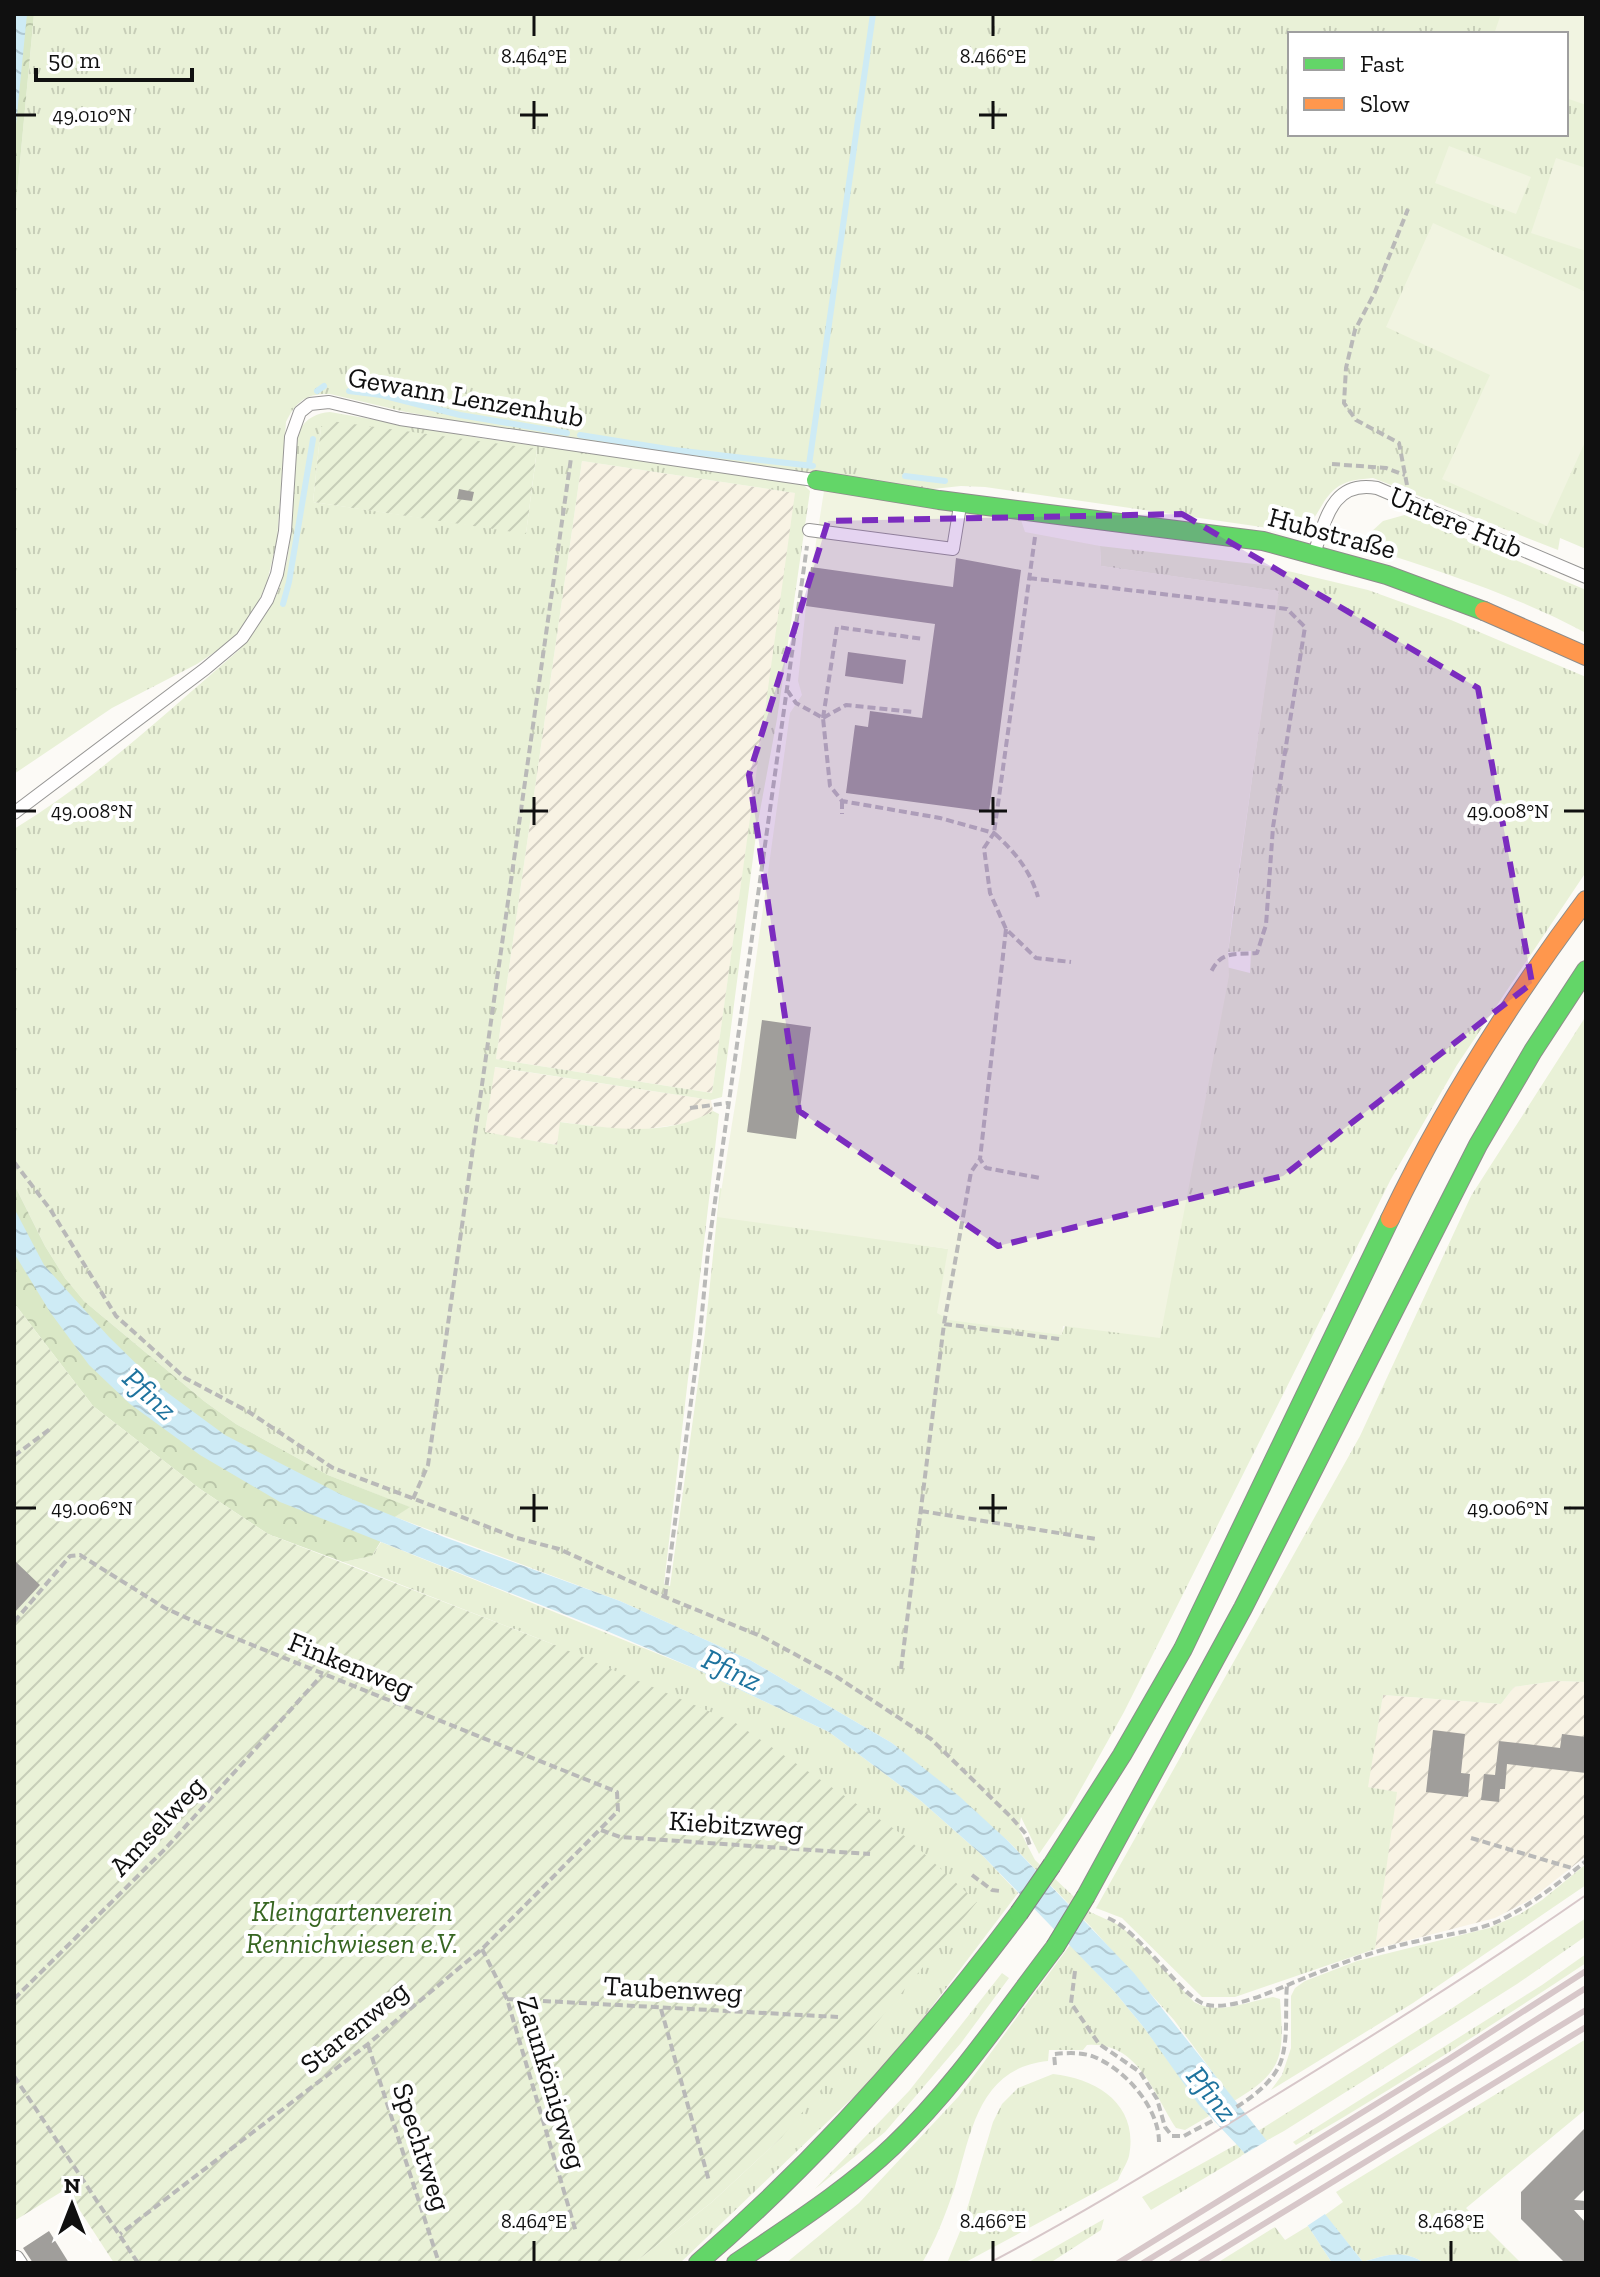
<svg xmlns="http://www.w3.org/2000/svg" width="1600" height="2277" viewBox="0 0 1600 2277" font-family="'Zilla Slab',serif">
<defs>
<pattern id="farmland-furrows" width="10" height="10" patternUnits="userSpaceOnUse" patternTransform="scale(2)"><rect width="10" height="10" fill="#f8f3e4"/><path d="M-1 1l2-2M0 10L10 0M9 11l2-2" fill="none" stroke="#d4cfc3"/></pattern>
<pattern id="grass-tufts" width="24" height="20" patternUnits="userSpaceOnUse" patternTransform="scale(2)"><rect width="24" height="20" fill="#e9f1d7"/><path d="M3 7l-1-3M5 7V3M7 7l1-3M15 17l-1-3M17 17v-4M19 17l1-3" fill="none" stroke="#c7ceb8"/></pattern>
<pattern id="forest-crowns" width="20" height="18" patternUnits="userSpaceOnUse" patternTransform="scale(2)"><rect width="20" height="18" fill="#dae8c6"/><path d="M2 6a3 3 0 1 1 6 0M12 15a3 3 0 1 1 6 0" fill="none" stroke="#bac6a9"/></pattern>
<pattern id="garden-furrows" width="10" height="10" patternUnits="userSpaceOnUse" patternTransform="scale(2)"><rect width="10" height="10" fill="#e9f1d7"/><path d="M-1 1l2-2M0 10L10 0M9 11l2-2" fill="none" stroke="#c7ceb8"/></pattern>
<pattern id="water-waves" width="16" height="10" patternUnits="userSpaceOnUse" patternTransform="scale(2)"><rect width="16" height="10" fill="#ceebf5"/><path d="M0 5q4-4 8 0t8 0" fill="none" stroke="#b0c8d1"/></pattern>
</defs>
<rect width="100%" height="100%" fill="#fcfaf6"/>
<path fill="url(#farmland-furrows)" d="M582,461L796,493L712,1093L496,1059Z
M494,1067L711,1100L713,1111L695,1122L633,1131L561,1122L558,1145L485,1133Z
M1556,1681L1586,1682V1856L1530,1900L1495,1918L1375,1949L1396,1792L1367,1787L1383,1695L1501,1704L1514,1687Z"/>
<path fill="url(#grass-tufts)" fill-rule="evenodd" d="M34,14H1586V549L1560,538L1558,550L1373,478C1361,479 1345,480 1335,489C1319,502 1317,525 1296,532L985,487L961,486L914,491L467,423L406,412L330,394C307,393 296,401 286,422L277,540L267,582L253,614L233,640L197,664L112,708L14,774V225ZM1290,34H1566V134H1290Z
M330,412L480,438L800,481L810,491L777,719L757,827L722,1097L711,1100L495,1067L485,1132L557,1145L560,1122C611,1128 666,1138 713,1111L719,1114L664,1584L670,1586L705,1332L720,1188L835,1232L949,1249L1061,1335L1222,966L1250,973L1251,951L1228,952L1278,591L1101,566L1100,546L1263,565L1368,590L1451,620L1586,677V872L1457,1065L1391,1179L1124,1712L1068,1812L1039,1854L1021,1817L1019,1829L1035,1860L1090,1912L1119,1925L1137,1940L1194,2002C1220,2016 1246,2001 1273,1997L1280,1999C1284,2055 1285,2071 1234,2101L1174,2020L1091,1927L1008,1841L892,1743L750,1660L620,1601L395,1517L409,1507L328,1475L236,1424L204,1401L84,1301L65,1278L45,1246L14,1184V829C96,779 166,713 239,650C255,630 273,608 281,583C293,548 291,510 294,473C295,459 294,444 300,430C306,418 317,413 330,412ZM321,427L537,450L526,533L313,502ZM582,461L795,493L712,1093L496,1059Z
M1408,514L1586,590V633C1519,597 1443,572 1371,549V532L1383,521Z
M1586,1016V1682L1556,1681L1514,1687L1501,1704L1383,1695L1368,1787L1397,1792L1375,1949L1235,1997H1202L1122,1918L1096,1908L1360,1436L1471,1196Z
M381,1542L698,1670L829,1732L921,1801L981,1854L1018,1893L890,2062L680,2263H634L712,2202L781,2138L555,1645L343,1562L372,1556Z
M1586,1864V1885L1413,2003L1271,2090L1282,2075L1291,2048V1996L1295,1988L1305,1981L1357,1961L1489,1928L1520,1914L1542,1900Z
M1586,1918V1936L1517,1984L1284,2131L1266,2141L1258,2131L1445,2013Z
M1070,1945L1114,1991L1145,2029L1209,2116L1185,2130L1176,2128C1153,2093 1138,2041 1087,2045L1083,2050H1049L1048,2061C977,2068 971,2135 954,2190C945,2215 936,2240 922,2263H786L859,2203L959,2096Z
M1586,1954V1963C1491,2026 1395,2088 1296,2145L1293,2142L1542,1985Z
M1002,1973L1009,1978L961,2043L885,2132L815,2189L909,2091Z
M1586,2039V2109L1466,2208L1521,2263H1424C1404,2249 1385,2255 1363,2262L1325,2215L1343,2202L1336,2192Z
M1053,2074C1098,2079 1139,2105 1129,2156C1127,2164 1121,2172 1118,2180L964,2263H947L961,2229L993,2122L1002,2104L1018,2088Z
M1237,2144L1245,2154L1151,2210L1142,2197Z
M1104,2219L1101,2230L1050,2263H1027Z
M1308,2226L1332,2263H1217L1275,2227L1285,2240Z"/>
<path fill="url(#forest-crowns)" d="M14,14H34L14,225Z
M14,1184L45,1246L65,1278L84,1301L204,1401L236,1424L328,1475L410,1507L395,1517L372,1556L343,1562L268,1534L200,1489L93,1406L14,1303Z"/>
<path fill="url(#garden-furrows)" d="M331,421L537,449L526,534L313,502L321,427Z
M14,1303L93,1406L200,1489L268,1534L555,1645L734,1722L906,1837L977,1902L781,2138L712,2202L634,2263H114L66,2189L14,2221Z"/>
<path fill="#f1f4e1" d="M1501,14H1586V105L1566,98V34H1494Z
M1449,146L1531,177L1516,214L1435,183Z
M1556,158L1586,168V251L1531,233Z
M1433,223L1586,292V440L1547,526L1442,479L1490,375L1386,327Z
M824,491L1021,520L1025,532L1100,546L1101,566L1279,591L1232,918L1228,952L1229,976L1160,1338L1063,1326L1062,1335L949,1320L937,1313L948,1249L717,1217L741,1068L790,713L802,695L798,681L806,606Z"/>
<path fill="url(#water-waves)" d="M14,14H27L14,145Z
M14,1208L44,1265L109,1337L161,1388L225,1435L342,1495L444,1537L620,1601L750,1660L892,1743L959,1796L1008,1841L1134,1973L1363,2262C1385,2255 1404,2249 1424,2263H1332L1308,2226L1239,2147L1199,2105L1145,2029L1114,1991L981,1854L921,1801L829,1732L698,1670L609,1632L280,1502L200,1455L130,1404L89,1365L50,1312L14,1253Z"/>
<path fill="#fcfaf6" d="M1270,2139L1328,2212L1304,2228L1241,2156Z"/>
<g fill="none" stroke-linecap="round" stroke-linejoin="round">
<path stroke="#ceebf5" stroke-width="6" d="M317,391L324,386
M349,391L381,395L460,415L567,433
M580,435L674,450L813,466
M809,465L873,14
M905,476L945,481
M283,604L289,582L313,439"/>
</g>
<path fill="#a09e9b" d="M459,489L474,492L472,501L457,499Z
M956,558L1021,570L989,812L846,793L855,725L868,727L870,711L922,718L935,624L806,606L811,567L953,587Z
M848,652L906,660L903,684L845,676Z
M762,1020L811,1027L796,1139L747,1132Z
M16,1562L40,1585L14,1613V1564Z
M1433,1730L1465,1734L1461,1773L1470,1774L1468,1797L1426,1792Z
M1562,1734L1586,1737V1773L1507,1764L1505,1789H1500L1499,1802L1481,1800L1484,1774L1495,1775L1499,1741L1560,1748Z
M1586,2127V2188L1574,2200L1586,2201V2210H1574L1586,2223V2263H1565L1521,2219V2192Z
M49,2231L69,2263H33L23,2248Z"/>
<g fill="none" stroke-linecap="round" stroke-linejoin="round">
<defs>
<path id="lane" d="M809,530L953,549L960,506
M1315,551C1326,518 1333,480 1377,488L1586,577
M14,813L205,669L242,638L267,600L277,574L285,531L291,437L300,412L310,404L329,402L400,419L814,480
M17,2257L21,2263"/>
<path id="fast" d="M816,480L939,500L1263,541L1387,575L1484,611
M1052,1865L1122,1755L1183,1649L1390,1219
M1086,1896L1243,1608L1478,1145L1533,1051L1586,970
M698,2263C819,2159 923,2041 1019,1913
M736,2263C790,2226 846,2191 893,2146C955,2087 1003,2015 1055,1947"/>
<path id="slow" d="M1484,611L1586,656
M1390,1219C1444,1106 1511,1000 1586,900"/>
</defs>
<use href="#lane" stroke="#969594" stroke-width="14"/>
<use href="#fast" stroke="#8d8c8a" stroke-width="20"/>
<use href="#slow" stroke="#8d8c8a" stroke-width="20"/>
<path stroke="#b9b9b8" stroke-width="4" stroke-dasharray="8 4" stroke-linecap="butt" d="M1332,464L1386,468L1405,475
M1407,485L1399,443L1356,420L1344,403L1346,368L1355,330L1375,292L1408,209
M1035,537L994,833C1015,852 1030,870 1038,897
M1029,578L1287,609L1305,627L1273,827L1266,925L1257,953C1233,955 1221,950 1210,974
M787,690L796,703L823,718L830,786L842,801L940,818L994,833L984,848L990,893L1006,929L1036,958L1071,962
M823,718L837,627L923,639
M823,718L846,705L914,712
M842,801V814
M1006,929L980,1159L986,1168L1040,1178
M690,1108L728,1103
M14,1162L50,1209L116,1316L185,1378L249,1412L333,1468L517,1538L559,1549L665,1597L763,1637L837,1677L931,1739L1011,1817L1026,1834L1030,1846
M944,1324L1059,1339
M14,1456L50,1429
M413,1499L428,1465L571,458
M921,1511L1096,1539
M665,1597L700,1334L708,1251L807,546
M14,1622L70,1556L80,1555L165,1608L200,1624L617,1792L618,1811L482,1949L368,2044L120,2234
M901,1669L944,1324L971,1172L980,1159
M601,1830L620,1837L870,1854
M1471,1838L1575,1869
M972,1875L992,1890L1000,1891
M1108,1918C1142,1932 1183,2001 1208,2005C1235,2010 1277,1989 1302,1979C1339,1964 1378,1949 1418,1941C1446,1934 1475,1932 1501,1920C1532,1904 1559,1883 1586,1861
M482,1949L507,1999L576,2232
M1075,1971L1071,2003L1099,2044L1140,2072L1157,2099L1165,2127L1172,2136H1184C1216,2118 1276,2093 1283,2054C1288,2032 1285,2008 1287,1985
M14,1999L166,1848L322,1675
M507,1999L838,2017
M661,2009L709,2181
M368,2045L439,2263
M1055,2065L1054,2054C1066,2053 1080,2052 1092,2056C1124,2068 1159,2107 1159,2142
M14,2076L138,2263"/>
<use href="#lane" stroke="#fffefe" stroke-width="12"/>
<use href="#fast" stroke="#63d668" stroke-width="18"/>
<use href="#slow" stroke="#ff974d" stroke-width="18"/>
<path stroke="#d7c7c9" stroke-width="2" d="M989,2263C1079,2216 1166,2162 1253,2109C1366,2040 1477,1971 1586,1895"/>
<path stroke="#d7c7c9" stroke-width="6" d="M1118,2263L1449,2059L1586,1971
M1143,2263L1384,2116L1586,1988
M1171,2263L1586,2010
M1200,2263L1586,2027"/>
<defs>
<path id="fast-bridge" d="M1019,1913L1052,1865
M1055,1947L1086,1896"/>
</defs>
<use href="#fast-bridge" stroke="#848381" stroke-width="20" stroke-linecap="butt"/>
<use href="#fast-bridge" stroke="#63d668" stroke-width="18"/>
</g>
<path fill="#7b2cbf" fill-opacity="0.2" stroke="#7b2cbf" stroke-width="6" stroke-dasharray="16 10" stroke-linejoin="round" d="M1182,514L1478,688L1532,983L1283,1176L998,1246L799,1111L749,775L828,521Z"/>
<path fill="none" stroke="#101010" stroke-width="3" d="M534,16V36M993,16V36M534,101V129M993,101V129M16,115H36M520,115H548M979,115H1007M534,797V825M993,797V825M16,811H36M520,811H548M979,811H1007M1564,811H1584M534,1494V1522M993,1494V1522M16,1508H36M520,1508H548M979,1508H1007M1564,1508H1584M534,2241V2261M993,2241V2261M1451,2241V2261"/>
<g text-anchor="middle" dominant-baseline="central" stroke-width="8" stroke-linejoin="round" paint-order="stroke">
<g font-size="28" fill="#101010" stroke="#fff">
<text transform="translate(466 397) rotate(10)">Gewann Lenzenhub</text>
<text transform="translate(1456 522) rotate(23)">Untere Hub</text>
<text transform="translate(1332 533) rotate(15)">Hubstraße</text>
<text transform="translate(351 1665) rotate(22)">Finkenweg</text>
<text transform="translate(736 1825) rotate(4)">Kiebitzweg</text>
<text transform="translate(157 1826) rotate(-47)">Amselweg</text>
<text transform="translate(673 1989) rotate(3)">Taubenweg</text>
<text transform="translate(354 2027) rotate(-39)">Starenweg</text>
<text transform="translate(552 2083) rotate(73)">Zaunkönigweg</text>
<text transform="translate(422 2147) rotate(72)">Spechtweg</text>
</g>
<g font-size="28" font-style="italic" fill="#376622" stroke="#fff">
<text x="352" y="1911">Kleingartenverein<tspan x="352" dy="32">Rennichwiesen e.V.</tspan></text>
</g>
<g font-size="30" font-style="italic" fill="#1e739e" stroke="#fff">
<text transform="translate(150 1394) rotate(43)">Pfinz</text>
<text transform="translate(732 1670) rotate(25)">Pfinz</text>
<text transform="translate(1212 2094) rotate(51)">Pfinz</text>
</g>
</g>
<g font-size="20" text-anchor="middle" fill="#101010" stroke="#fff" stroke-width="8" stroke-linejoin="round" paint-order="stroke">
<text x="534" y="63">8.464°E</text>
<text x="993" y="63">8.466°E</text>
<text x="92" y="122">49.010°N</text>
<text x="92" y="818">49.008°N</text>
<text x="1508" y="818">49.008°N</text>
<text x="92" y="1515">49.006°N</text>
<text x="1508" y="1515">49.006°N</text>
<text x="534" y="2228">8.464°E</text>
<text x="993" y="2228">8.466°E</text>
<text x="1451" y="2228">8.468°E</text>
</g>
<rect width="1600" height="2277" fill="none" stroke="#101010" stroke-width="32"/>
<rect x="1288" y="32" width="280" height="104" fill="#ffffff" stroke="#9f9f9f" stroke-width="2"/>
<rect x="1304" y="58" width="40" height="12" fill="#63d668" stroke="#9f9f9f" stroke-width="2"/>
<text x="1360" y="72" font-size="24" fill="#101010">Fast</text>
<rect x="1304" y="98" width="40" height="12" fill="#ff974d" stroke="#9f9f9f" stroke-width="2"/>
<text x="1360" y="112" font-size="24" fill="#101010">Slow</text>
<g transform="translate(72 2205)" stroke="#ffffff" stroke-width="6" paint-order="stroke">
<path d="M0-6L14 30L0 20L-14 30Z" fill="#101010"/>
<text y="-12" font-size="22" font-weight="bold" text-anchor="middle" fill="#101010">N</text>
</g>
<path d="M36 68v12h156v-12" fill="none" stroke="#101010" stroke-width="4"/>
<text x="48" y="68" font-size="24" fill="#101010" stroke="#ffffff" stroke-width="6" paint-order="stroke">50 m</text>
</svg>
